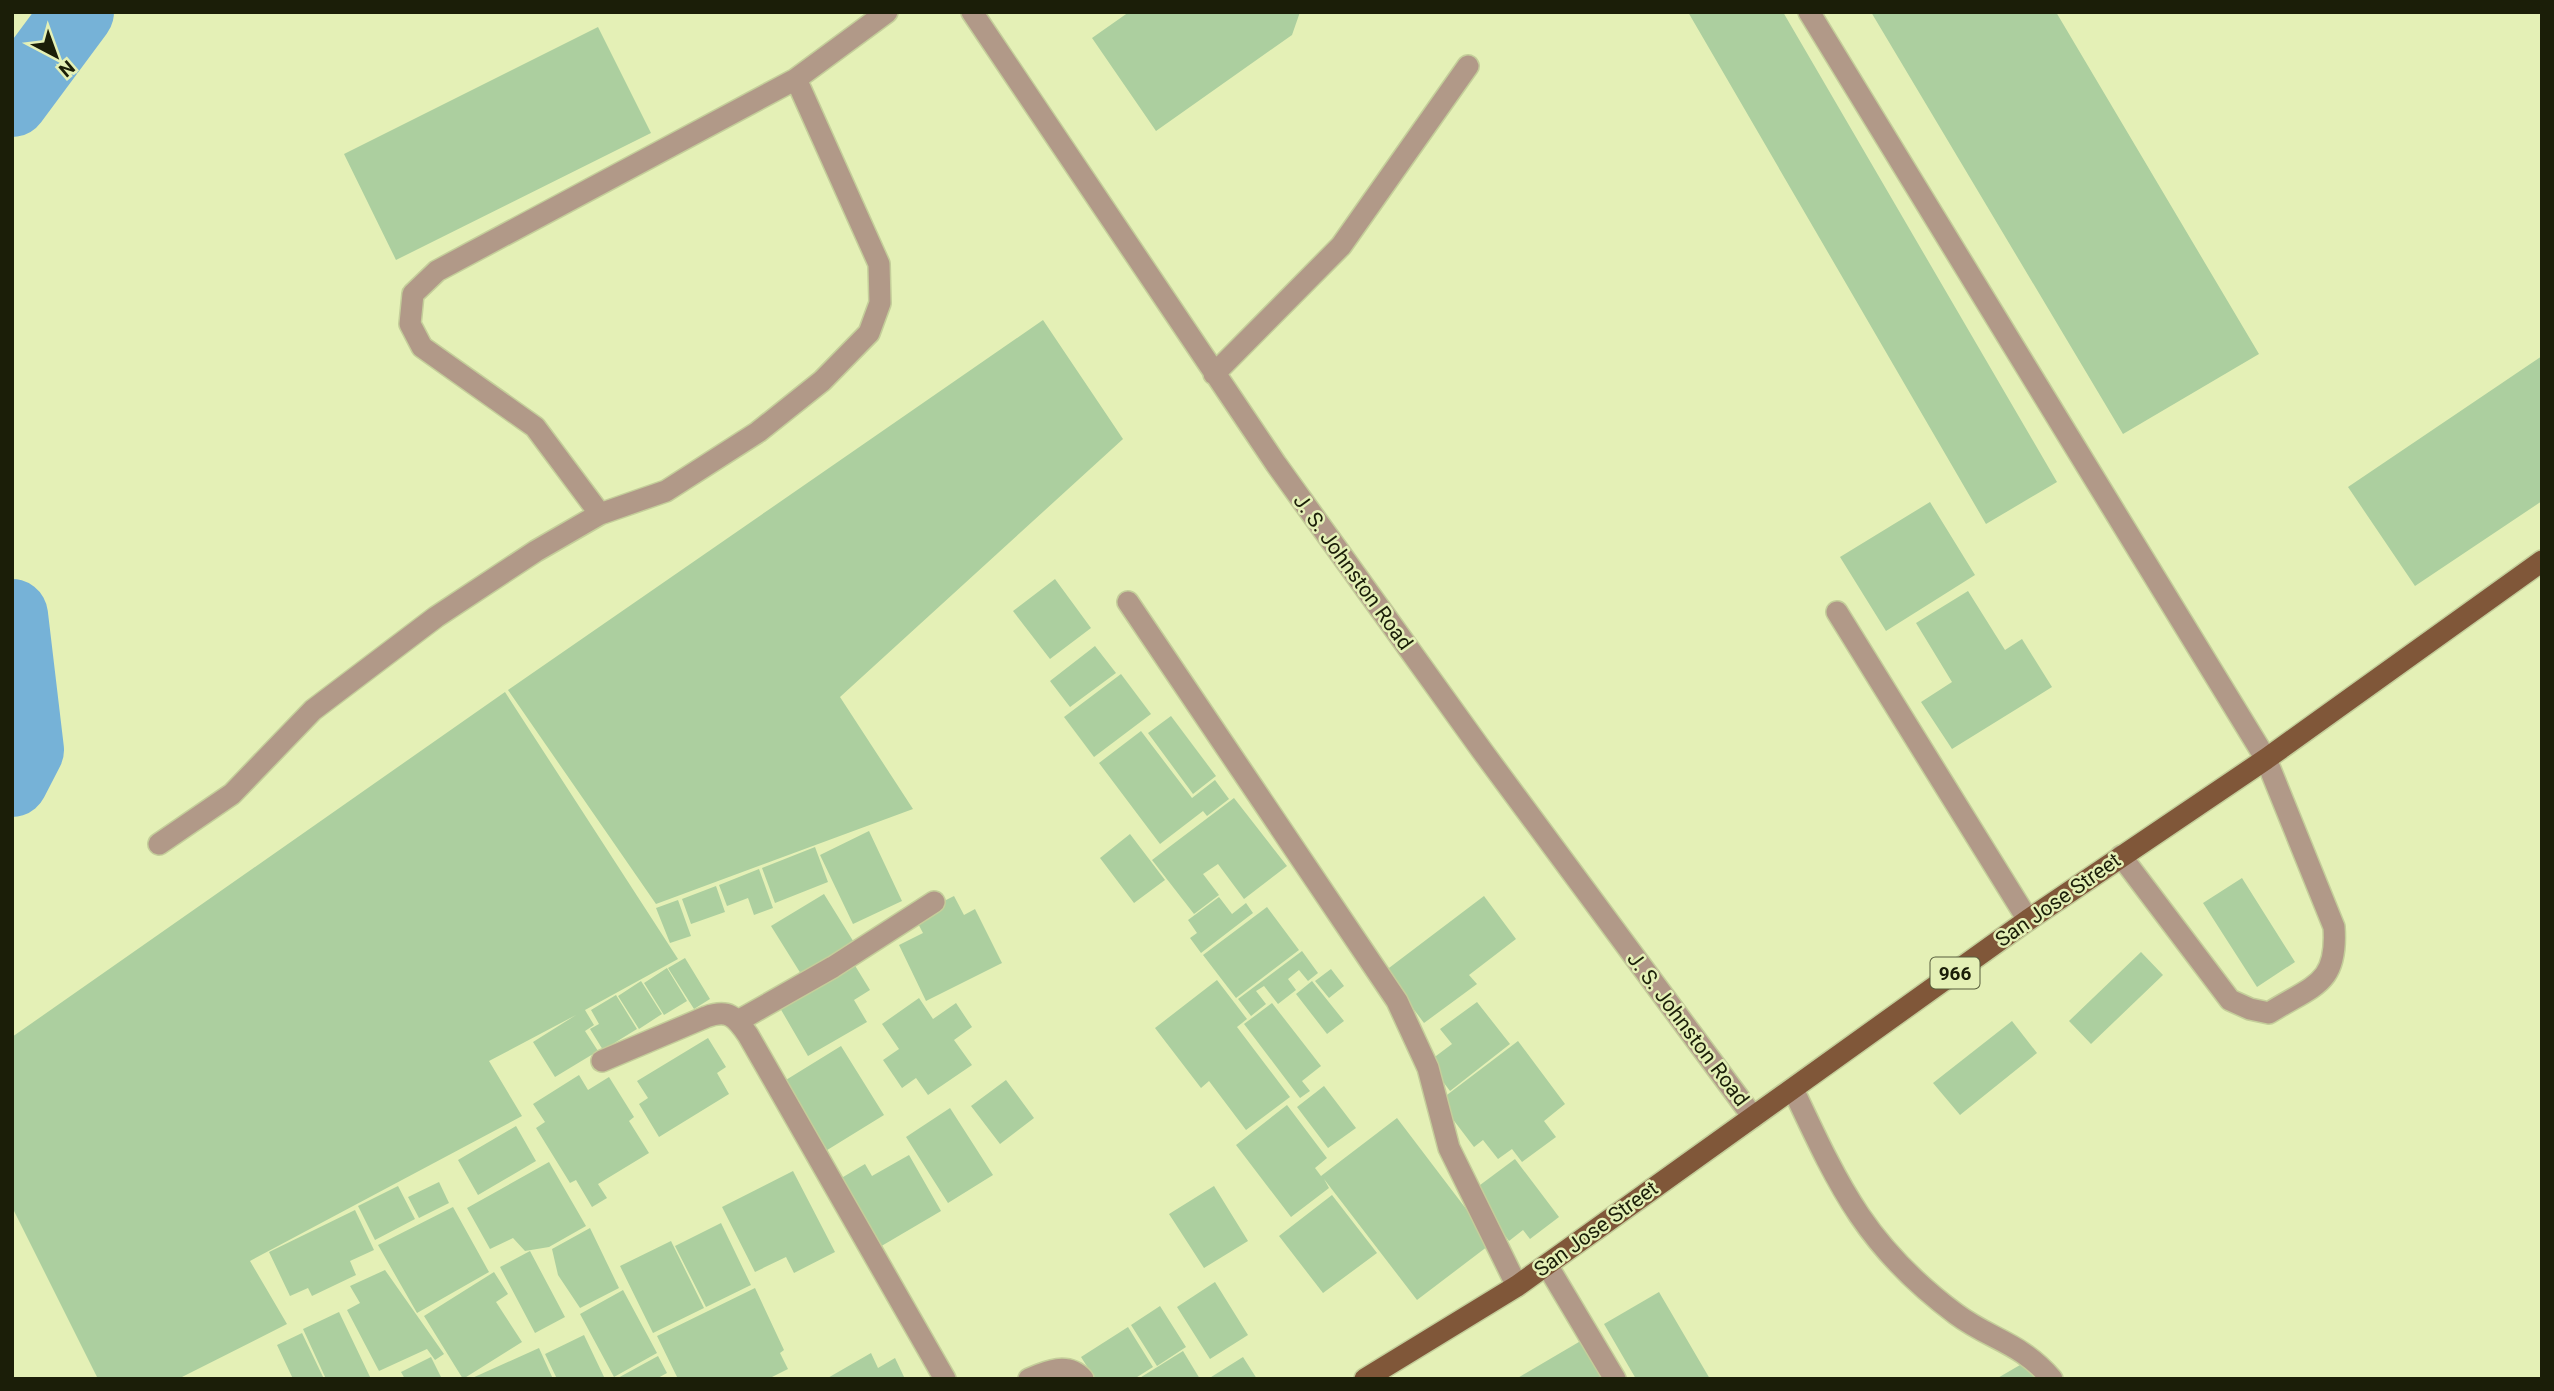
<svg xmlns="http://www.w3.org/2000/svg" width="2554" height="1391" viewBox="0 0 2554 1391" font-family="Roboto,sans-serif">
<rect width="100%" height="100%" fill="#e4f0b6"/>
<g fill="none" stroke-linecap="round" stroke-linejoin="round">
<path stroke="#76b2d7" stroke-width="72" d="M12,101L78,12
M12,615L28,750L12,781"/>
</g>
<path fill="#accf9f" d="M1129,12H1300L1292,35L1156,131L1092,38Z
M1688,12H1783L2057,482L1986,524Z
M1871,12H2056L2259,354L2123,434Z
M598,27L651,133L396,260L344,154Z
M1043,320L1123,439L840,697L913,809L656,904L508,690Z
M2542,356V501L2415,586L2348,487Z
M1930,502L1975,575L1886,631L1840,557Z
M1055,579L1091,628L1050,659L1013,611Z
M1968,591L2005,650L2022,639L2052,687L1952,749L1921,702L1952,682L1916,623Z
M1095,646L1116,673L1070,707L1050,681Z
M1121,674L1151,714L1094,757L1064,717Z
M505,692L678,959L585,1010L594,1025L585,1031L598,1051L555,1077L533,1042L576,1015L489,1061L522,1116L250,1261L287,1324L178,1379H98L12,1207V1037Z
M1171,716L1216,776L1193,794L1148,733Z
M1141,731L1192,798L1215,780L1229,799L1207,816L1203,811L1160,844L1099,763Z
M1234,798L1287,866L1244,899L1218,864L1203,874L1219,895L1194,914L1152,860Z
M869,831L902,901L853,924L820,855Z
M1130,834L1165,880L1134,903L1100,858Z
M815,847L828,882L775,903L762,868Z
M759,869L773,908L754,915L748,898L727,906L719,885Z
M2242,878L2295,962L2257,987L2203,903Z
M716,886L725,912L691,924L682,899Z
M824,894L855,944L806,982L771,926Z
M954,896L964,915L975,909L1002,963L926,1001L899,945L923,933L914,916Z
M1484,896L1516,939L1469,975L1477,984L1424,1023L1385,971Z
M1219,897L1232,914L1246,903L1253,913L1201,953L1190,938L1197,933L1188,920Z
M678,900L691,936L670,943L656,908Z
M1267,907L1299,950L1236,998L1203,955Z
M1302,951L1318,973L1308,981L1299,970L1288,979L1296,990L1278,1004L1264,986L1256,991L1266,1004L1251,1016L1238,999Z
M2141,952L2163,975L2091,1044L2069,1021Z
M685,958L710,999L694,1009L668,968Z
M854,964L870,990L854,1000L867,1022L808,1056L780,1008Z
M667,968L687,1001L664,1015L644,983Z
M1331,969L1344,986L1329,998L1315,981Z
M1217,980L1247,1019L1237,1027L1290,1097L1246,1130L1209,1081L1201,1088L1155,1028Z
M641,981L662,1014L639,1029L618,996Z
M1312,981L1344,1021L1327,1034L1296,994Z
M616,995L637,1029L603,1050L590,1029L599,1024L591,1010Z
M919,998L933,1019L956,1003L972,1027L954,1040L972,1065L928,1095L916,1078L902,1088L883,1060L899,1049L882,1024Z
M1477,1002L1510,1044L1450,1091L1428,1062L1452,1044L1440,1029Z
M1272,1003L1321,1066L1302,1081L1310,1091L1300,1098L1244,1024Z
M2012,1021L2037,1053L1960,1115L1933,1083Z
M708,1038L726,1067L717,1073L729,1094L659,1137L639,1104L648,1098L637,1081Z
M1518,1041L1565,1104L1544,1121L1556,1137L1522,1162L1512,1149L1498,1159L1483,1140L1474,1147L1439,1101Z
M841,1046L884,1115L824,1152L781,1083Z
M579,1075L588,1090L609,1077L634,1117L629,1121L649,1153L598,1184L607,1198L592,1207L576,1180L570,1183L536,1128L545,1122L533,1104Z
M1006,1080L1034,1118L1000,1144L971,1106Z
M1324,1086L1356,1128L1328,1148L1297,1107Z
M1287,1105L1327,1158L1315,1168L1321,1176L1397,1118L1492,1243L1417,1300L1324,1179L1329,1188L1291,1217L1236,1145Z
M950,1108L993,1175L948,1203L906,1137Z
M516,1126L536,1161L478,1195L458,1160Z
M909,1155L941,1211L873,1251L833,1183L865,1164L872,1176Z
M1515,1159L1559,1217L1530,1239L1523,1230L1509,1241L1472,1191Z
M549,1162L586,1226L549,1247L525,1251L513,1238L490,1249L467,1208Z
M793,1171L835,1252L794,1273L786,1257L755,1272L722,1207Z
M439,1182L449,1203L419,1218L408,1197Z
M398,1186L415,1219L375,1240L358,1206Z
M1214,1186L1248,1241L1204,1268L1169,1214Z
M1332,1195L1377,1253L1323,1293L1279,1236Z
M453,1207L489,1272L417,1313L378,1245Z
M355,1210L374,1250L350,1261L356,1275L312,1296L308,1288L290,1296L269,1252Z
M721,1223L751,1285L706,1307L675,1246Z
M590,1228L619,1288L580,1308L558,1275L552,1249Z
M671,1241L704,1308L653,1333L620,1266Z
M530,1251L565,1317L535,1333L500,1267Z
M385,1270L444,1354L435,1360L427,1349L379,1371L347,1310L360,1303L350,1286Z
M494,1272L508,1294L496,1302L522,1342L463,1379L424,1316Z
M1215,1282L1248,1335L1210,1359L1177,1307Z
M755,1288L784,1350L780,1353L788,1369L768,1379H678L657,1336Z
M623,1290L657,1353L614,1377L580,1314Z
M1659,1292L1710,1379H1636L1604,1324Z
M1160,1306L1186,1347L1157,1366L1131,1325Z
M339,1312L371,1379H326L303,1329Z
M1128,1327L1153,1367L1134,1379H1095L1081,1357Z
M302,1333L324,1379H293L277,1345Z
M584,1335L605,1379H557L545,1354Z
M1584,1339L1608,1379H1516Z
M539,1348L553,1379H470Z
M1183,1351L1200,1379H1138Z
M871,1353L878,1368L895,1358L905,1379H826Z
M658,1356L667,1373L656,1379H616Z
M431,1357L442,1379H405L401,1372Z
M1243,1357L1257,1379H1208Z
M2032,1358L2044,1379H1996Z"/>
<g fill="none" stroke-linecap="round" stroke-linejoin="round">
<defs>
<path id="minor" d="M972,12L1276,464L1483,752L1753,1117
M1809,12L2266,759L2334,927C2338,985 2313,985 2269,1013L2250,1009L2230,1000L2121,856
M1214,374L1341,246L1468,66
M600,514L535,427L422,347L410,324L413,294L437,271L796,79L887,12
M1128,602L1397,1001L1428,1068L1449,1148L1517,1286
M1837,612L2028,920
M159,844L232,794L313,710L436,617L536,551L600,514L666,491L758,432L822,381L869,333L880,303L879,264L796,79
M738,1021L833,967L934,902
M602,1061L706,1017C728,1009 735,1016 748,1035L945,1379
M1793,1089C1839,1187 1866,1247 1956,1314C1991,1340 2020,1342 2052,1379
M1547,1265L1615,1379
M1029,1379C1047,1371 1068,1362 1083,1379"/>
<path id="major" d="M1365,1379L1517,1286L2028,920L2266,759L2542,561"/>
</defs>
<use href="#minor" stroke="#c4ce9a" stroke-width="24"/>
<use href="#major" stroke="#c4ce9a" stroke-width="24"/>
<use href="#minor" stroke="#b19988" stroke-width="21"/>
<use href="#major" stroke="#805739" stroke-width="21"/>
</g>
<g text-anchor="middle" dominant-baseline="central" stroke-width="5" stroke-linejoin="round" paint-order="stroke">
<rect fill="#e4f0b6" stroke="#575d3c" stroke-width="2" x="1930.5" y="957.5" width="49" height="31" rx="5"/>
<g font-size="19" font-weight="bold" fill="#1b1e08">
<text x="1955" y="973">966</text>
</g>
<g font-size="21" fill="#1b1e08" stroke="#e4f0b6">
<text transform="translate(1353 572) rotate(54)">J. S. Johnston Road</text>
<text transform="translate(2058 900) rotate(-35)">San Jose Street</text>
<text transform="translate(1688 1029) rotate(53)">J. S. Johnston Road</text>
<text transform="translate(1596 1229) rotate(-36)">San Jose Street</text>
</g>
</g>
<rect width="2554" height="1391" fill="none" stroke="#1b1e08" stroke-width="28"/>
<g transform="translate(56 56) rotate(139)" stroke="#e4f0b6" stroke-width="5" paint-order="stroke">
<path d="M0-5L12 26L0 18L-12 26Z" fill="#1b1e08"/>
<text y="-10" font-size="19" font-weight="bold" text-anchor="middle" fill="#1b1e08">N</text>
</g>
</svg>
